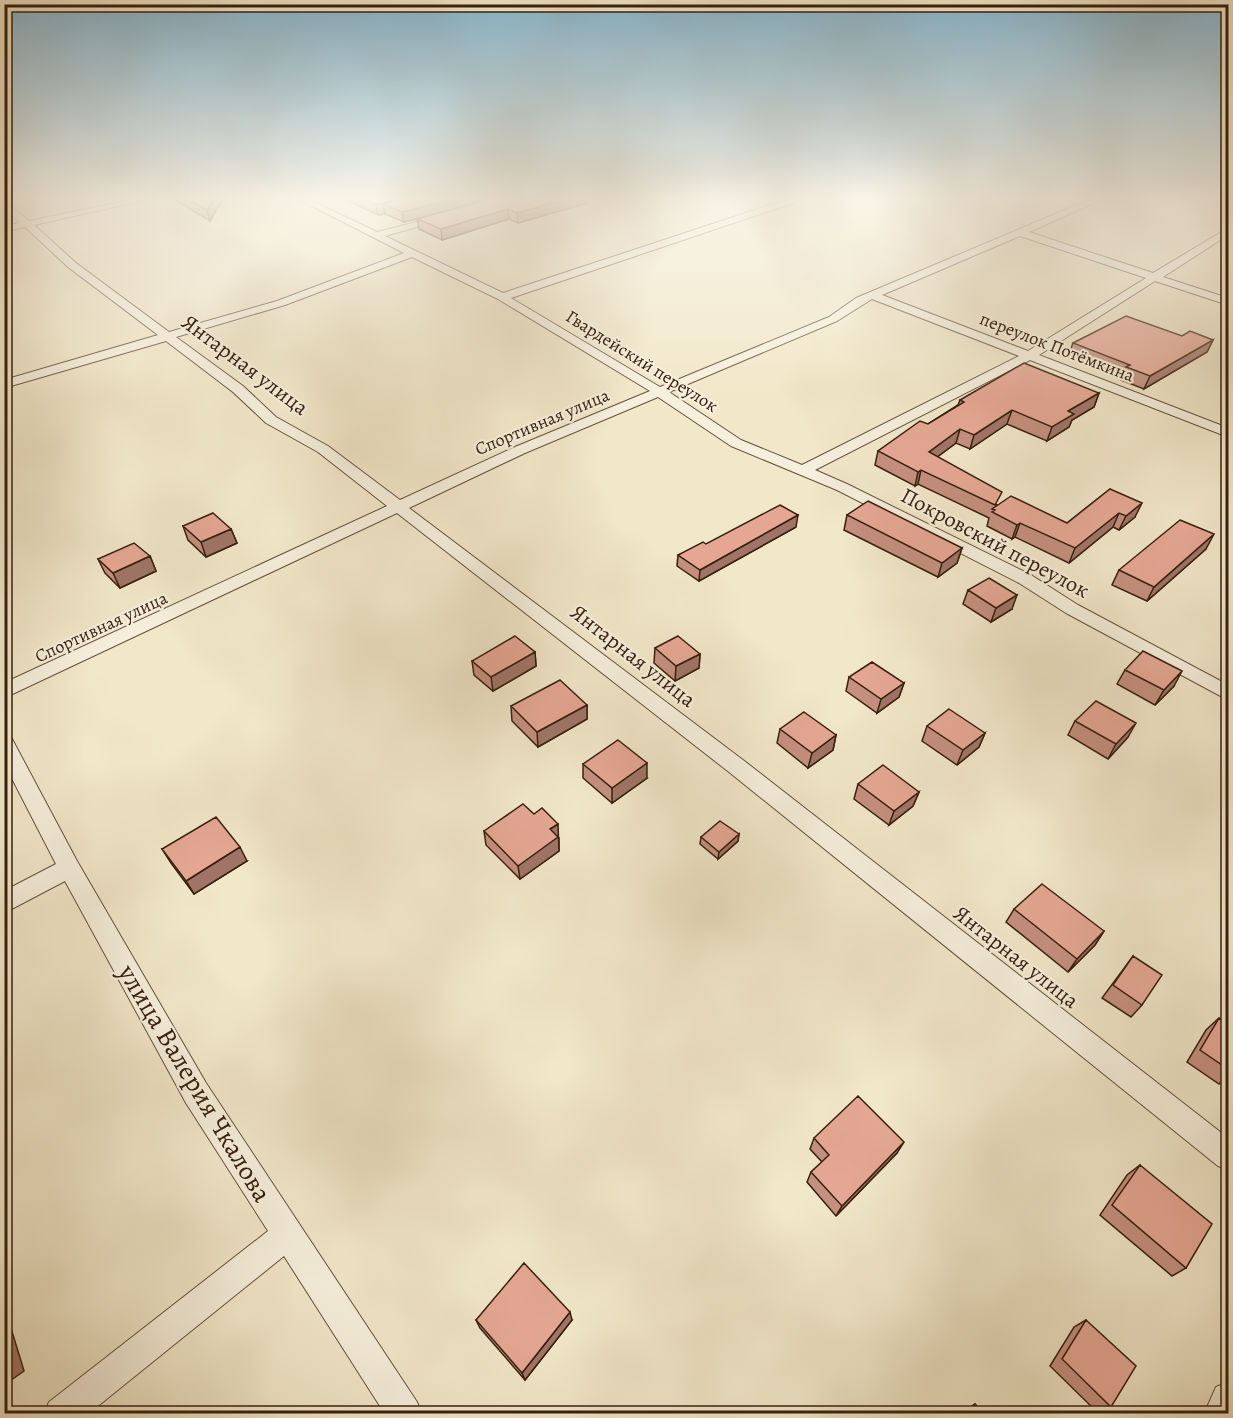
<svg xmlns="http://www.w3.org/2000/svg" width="1233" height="1418" viewBox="0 0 1233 1418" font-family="Alegreya,serif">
<rect width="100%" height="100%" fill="#f1e7c9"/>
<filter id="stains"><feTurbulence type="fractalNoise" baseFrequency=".00333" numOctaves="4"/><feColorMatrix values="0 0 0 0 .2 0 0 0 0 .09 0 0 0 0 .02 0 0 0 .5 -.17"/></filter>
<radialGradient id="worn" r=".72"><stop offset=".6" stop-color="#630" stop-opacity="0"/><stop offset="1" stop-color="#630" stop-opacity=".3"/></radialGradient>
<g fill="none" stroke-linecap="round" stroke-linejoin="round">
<defs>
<path id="minor" d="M134,199H150L34,225L76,263L169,332L277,301L404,253L298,199H308L377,232L445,215V219L385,236L503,293L788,199H800L799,201L511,298L660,387L829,317L856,298L1091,199H1103L1029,232L1153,273L1228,228V235L1163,277L1228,298V305L1155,281L1039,355L1228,428V437L1030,360L815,470L847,484L1031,575L1078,605L1228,685V700L1066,613L1019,583L837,490L731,446L658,397L525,453L409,508L743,760L1228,1138V1170L1218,1166L729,772L397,513L4,698V683L387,506L318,452L266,423L233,392L166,341L4,388V380L158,335L68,267L25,227L4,232V226L20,223L4,208V200L29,221ZM1020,236L1146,278L1028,351L882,295ZM412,257L498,299L650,391L515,447L400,500L328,446L276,417L243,386L176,337L285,305ZM872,299L1019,356L802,465L741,440L669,392L837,321Z
M1220,199H1228V203L1222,201Z
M4,735L11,737L77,861L206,1083L417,1402L422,1414H385L284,1256L88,1414H44L49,1402L268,1231L186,1103L65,881L4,913V891L56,864L4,763Z
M1228,1382V1414H1204L1216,1387Z"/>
</defs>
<use href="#minor" stroke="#66523d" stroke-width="2"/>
<use href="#minor" fill="#f6efdc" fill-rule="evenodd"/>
</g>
<path fill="#c5907f" stroke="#37200e" stroke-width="1.5" d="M174,199H223L210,221L175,200Z
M344,199H587V203L518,223L509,219L442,240L419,229L417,219L404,222L385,214L378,215Z
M1182,336L1213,340L1207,352L1144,389L1121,380L1122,377L1068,356L1073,343Z
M1099,393L1094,407L1072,420L1069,427L1047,441L1007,424L970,449L956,443L937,457L997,505L1067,523L1110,489L1135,517L1119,530L1113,527L1069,563L1015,537L1012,539L987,526L989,518L918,484L915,486L875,465L878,451L928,424L958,405L960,400Z
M847,515L962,548L957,563L938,577L844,530Z
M183,526L231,529L237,543L206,557L188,540Z
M796,527L699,581L677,566L678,555L706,544Z
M1206,549L1147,601L1112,585L1119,570Z
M150,556L156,571L120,588L105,573L98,559Z
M968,590L1012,609L991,622L963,604Z
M655,648L700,654L699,668L675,681L654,663Z
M535,652L536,666L493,691L474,675L472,661Z
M1125,670L1174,686L1155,705L1117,684Z
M849,677L904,683L899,697L877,713L846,691Z
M587,705V719L538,747L512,721L511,706Z
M1075,721L1128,737L1108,759L1068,735Z
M927,726L985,733L979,747L957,765L922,741Z
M780,729L836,735L833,750L808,768L777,743Z
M583,764L647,778L612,803L583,778Z
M858,784L919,792L913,806L889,825L854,799Z
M484,831L559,838V851L520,879L486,845Z
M739,834L738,841L718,859L700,844L701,837Z
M162,849L247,861L194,894L171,863Z
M1014,909L1104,931L1095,945L1068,972L1006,922Z
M1133,956L1142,1005L1131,1017L1102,998Z
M1219,1018L1228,1024V1075L1219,1084L1187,1062L1206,1030Z
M814,1138L897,1153L836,1216L807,1182L811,1172L822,1162L810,1149Z
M1140,1165L1186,1268L1172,1276L1100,1215L1127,1175Z
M476,1320H572L525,1380L480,1328Z
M1086,1320L1111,1407L1097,1412L1050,1366L1074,1327Z
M975,1404L983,1413H960H961Z"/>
<path fill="#a07568" stroke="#37200e" stroke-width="1.5" d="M214,199H223L210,221L207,210Z
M398,199H405L383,204L385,214L378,215L376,205Z
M454,199H491L404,222L402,212Z
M567,199H587V203L518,223L517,213Z
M508,209L509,219L442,240L441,229Z
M1213,340L1207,352L1144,389L1150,376Z
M1099,393L1094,407L1072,420L1069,427L1047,441L1052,427L1068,411Z
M1012,410L1007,424L970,449L974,435Z
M960,429L956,443L925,466L929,452Z
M921,470L918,484L915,486L918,472Z
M1142,503L1135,517L1119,530L1126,516Z
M1119,513L1113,527L1069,563L1075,548Z
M798,515L796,527L699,581L700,570Z
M1020,523L1015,537L1012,539L1017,525Z
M231,529L237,543L206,557L201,542Z
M1214,534L1206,549L1147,601L1154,587Z
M962,548L957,563L938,577L942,563Z
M150,556L156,571L120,588L113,573Z
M1017,595L1012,609L991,622L996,608Z
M535,652L536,666L493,691L491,677Z
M700,654L699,668L675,681L676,666Z
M1182,671L1174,686L1155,705L1164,690Z
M904,683L899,697L877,713L881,699Z
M587,705V719L538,747L537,732Z
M1136,723L1128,737L1108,759L1116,744Z
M985,733L979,747L957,765L963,750Z
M836,735L833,750L808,768L812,753Z
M647,763V778L612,803V788Z
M919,792L913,806L889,825L894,811Z
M558,824L559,851L520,879L518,866L550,829Z
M739,834L738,841L718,859L719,852Z
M240,847L247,861L194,894L186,881Z
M1104,931L1095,945L1068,972L1077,959Z
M904,1142L897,1153L836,1216L842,1206Z
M4,1305L24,1371L4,1385Z
M570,1312L572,1320L525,1380L522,1373Z"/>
<path fill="#e5a794" stroke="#37200e" stroke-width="1.5" d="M187,199H214L207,210Z
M363,199H398L376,205Z
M402,199H454L402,212L383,204Z
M490,199H567L517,213L508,209L441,229L417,219Z
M1126,316L1182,336L1190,331L1213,340L1150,376L1126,367L1130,365L1073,343Z
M1024,363L1099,393L1068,411L1074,414L1052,427L1012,410L974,435L960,429L929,452L1002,492L995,505L921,470L918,472L878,451L920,421L928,424L964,402L960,400Z
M1110,489L1142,503L1126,516L1119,513L1075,548L1020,523L1017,525L992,512L995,510L992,509L1011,496L1067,523Z
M868,501L962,548L942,563L847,515Z
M780,505L798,515L700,570L678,555L703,542L706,544Z
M213,513L231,529L201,542L183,526Z
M1180,520L1214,534L1154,587L1119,570Z
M134,543L150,556L113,573L98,559Z
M989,578L1017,595L996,608L968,590Z
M515,636L535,652L491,677L472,661Z
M678,636L700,654L676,666L655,648Z
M1143,651L1182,671L1164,690L1125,670Z
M872,662L904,683L881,699L849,677Z
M560,680L587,705L537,732L511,706Z
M1096,701L1136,723L1116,744L1075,721Z
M949,709L985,733L963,750L927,726Z
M804,712L836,735L812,753L780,729Z
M618,740L647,763L612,788L583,764Z
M883,765L919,792L894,811L858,784Z
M523,804L534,814L542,808L558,824L550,829L558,837L518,866L484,831Z
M216,817L240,847L186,881L162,849Z
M720,821L739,834L719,852L701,837Z
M1042,884L1104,931L1077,959L1014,909Z
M1133,956L1162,975L1142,1005L1113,985Z
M1219,1018L1228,1024V1069L1200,1050Z
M858,1096L904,1142L842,1206L811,1172L829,1155L814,1138Z
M1140,1165L1212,1224L1186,1268L1112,1205Z
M524,1263L570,1312L522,1373L476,1320Z
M1086,1320L1136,1366L1111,1407L1062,1359Z
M4,1353L8,1364L4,1366Z
M975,1404L983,1413H968Z"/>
<linearGradient id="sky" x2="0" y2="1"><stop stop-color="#89b9d2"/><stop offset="0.5" stop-color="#f9f4e7"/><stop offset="1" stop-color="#f9f4e7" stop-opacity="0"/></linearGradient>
<rect width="1233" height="397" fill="url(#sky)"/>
<g text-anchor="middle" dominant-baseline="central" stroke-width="4.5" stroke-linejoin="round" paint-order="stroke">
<g font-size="18" fill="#37200e" stroke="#f6efdc">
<text transform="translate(1057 347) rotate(21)">переулок Потёмкина</text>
<text transform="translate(642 361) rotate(32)">Гвардейский переулок</text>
<text transform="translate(542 422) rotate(-23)">Спортивная улица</text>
<text transform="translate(101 627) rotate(-25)">Спортивная улица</text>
</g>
<g font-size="22" fill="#37200e" stroke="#f6efdc">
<text transform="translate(245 365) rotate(37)">Янтарная улица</text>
<text transform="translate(995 543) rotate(28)">Покровский переулок</text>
<text transform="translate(633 656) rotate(38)">Янтарная улица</text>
<text transform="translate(1016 957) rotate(38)">Янтарная улица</text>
</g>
<g font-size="27" fill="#37200e" stroke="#f6efdc">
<text transform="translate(195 1083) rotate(59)">улица Валерия Чкалова</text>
</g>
</g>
<rect width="1233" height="1418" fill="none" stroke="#f1e7c9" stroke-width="24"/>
<rect x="6" y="6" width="1221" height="1406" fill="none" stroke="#37200e" stroke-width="3"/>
<rect x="12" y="12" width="1209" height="1394" fill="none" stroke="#37200e" stroke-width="1.5"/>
<rect width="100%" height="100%" filter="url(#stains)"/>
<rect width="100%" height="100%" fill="url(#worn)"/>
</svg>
